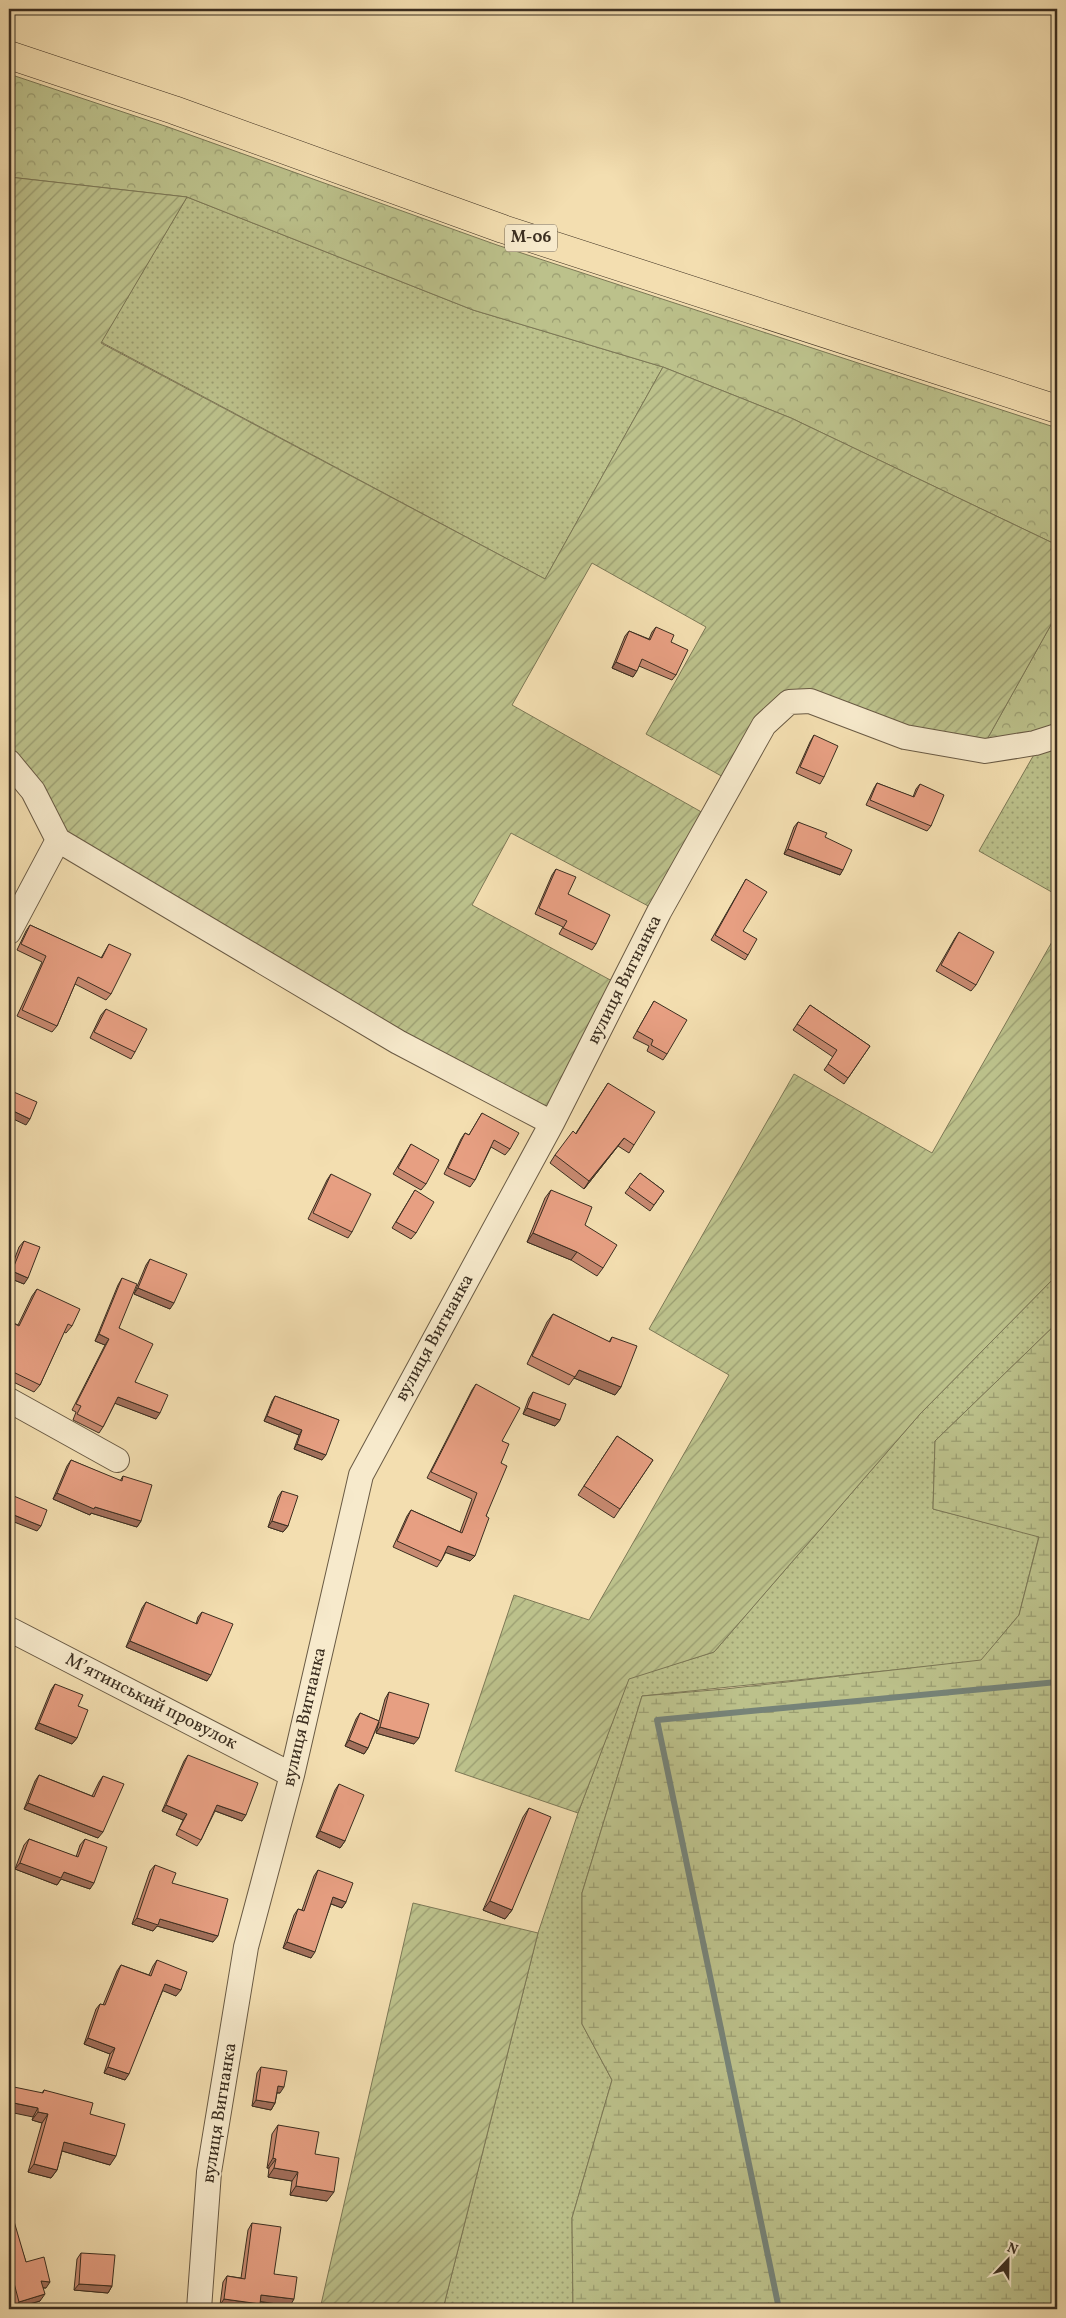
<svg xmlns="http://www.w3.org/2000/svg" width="1066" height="2318" viewBox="0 0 1066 2318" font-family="Vollkorn,serif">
<defs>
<pattern id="grass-dots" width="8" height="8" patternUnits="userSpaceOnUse" patternTransform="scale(1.25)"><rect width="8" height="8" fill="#bcc18b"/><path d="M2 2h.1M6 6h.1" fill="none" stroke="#9a9d71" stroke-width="1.8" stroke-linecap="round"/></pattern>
<pattern id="forest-crowns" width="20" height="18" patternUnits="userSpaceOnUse" patternTransform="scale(1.25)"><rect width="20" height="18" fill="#bcc18b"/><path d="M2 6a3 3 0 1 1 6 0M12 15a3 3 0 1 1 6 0" fill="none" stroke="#9a9d71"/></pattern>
<pattern id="wetland-marsh" width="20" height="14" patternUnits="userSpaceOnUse" patternTransform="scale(1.25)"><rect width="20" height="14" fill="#bcc18b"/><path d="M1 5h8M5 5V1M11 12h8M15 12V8" fill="none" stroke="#9a9d71"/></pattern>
<pattern id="garden-furrows" width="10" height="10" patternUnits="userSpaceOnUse" patternTransform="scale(1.25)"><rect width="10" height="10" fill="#bcc18b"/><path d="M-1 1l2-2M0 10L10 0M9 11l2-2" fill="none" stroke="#9a9d71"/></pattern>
</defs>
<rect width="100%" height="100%" fill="#f3deb0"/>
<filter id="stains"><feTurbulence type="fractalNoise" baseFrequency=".004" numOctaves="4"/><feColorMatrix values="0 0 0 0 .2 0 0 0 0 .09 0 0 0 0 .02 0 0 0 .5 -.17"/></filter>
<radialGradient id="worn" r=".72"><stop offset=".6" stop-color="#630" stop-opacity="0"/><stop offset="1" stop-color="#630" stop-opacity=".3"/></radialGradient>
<path fill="url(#grass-dots)" stroke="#7c7856" d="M187,197L473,310L663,367L545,579L101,342Z
M1057,744V895L979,851L1036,751Z
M1057,1275V1323L935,1441L933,1509L1039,1536L1019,1615L981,1661L642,1696L582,1893V2024L612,2080L572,2218L573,2309H443L538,1933L578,1813L629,1678L714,1652L920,1414Z"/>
<path fill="url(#forest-crowns)" stroke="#7c7856" d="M9,74L168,127L497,245L1057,428V545L791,418L663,367L473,310L187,197L9,177Z
M1057,614V727L985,743Z"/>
<path fill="url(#wetland-marsh)" stroke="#7c7856" d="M1057,1323V2309H573L572,2218L612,2080L582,2024V1893L642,1696L725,1689L981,1660L1019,1615L1039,1537L933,1509L935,1441Z"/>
<path fill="url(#garden-furrows)" stroke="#7c7856" d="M9,177L187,197L101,343L545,579L663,367L791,418L1057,545V614L985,743L907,729L812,692L725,778L646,734L706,627L592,563L512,705L705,814L652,908L511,833L472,905L614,982L548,1112L402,1035L63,835L9,751Z
M1057,933V1275L920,1414L714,1652L629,1679L578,1813L455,1771L514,1595L589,1620L729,1375L649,1329L794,1074L932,1153Z
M413,1903L538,1933L443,2309H320Z"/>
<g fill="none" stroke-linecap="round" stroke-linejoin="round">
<path stroke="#768378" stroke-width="6" d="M779,2309L657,1720L1057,1682"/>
<defs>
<path id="minor" d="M9,762L33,791L58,840L398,1042L552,1123
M9,932L58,840
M9,1400L117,1460
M9,1629L292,1775
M199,2309L209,2172L246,1947L292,1775L361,1475L552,1123L659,912L764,725L789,702L810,701L905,737L985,751L1035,743L1057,736"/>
<path id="highway" d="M9,55L174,110L503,229L1057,409"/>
</defs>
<use href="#minor" stroke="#695a44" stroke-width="26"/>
<use href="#highway" stroke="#3b2e20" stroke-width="29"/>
<use href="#minor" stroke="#f7eacc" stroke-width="24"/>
<use href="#highway" stroke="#f3deb0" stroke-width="28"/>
</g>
<path fill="#c78970" stroke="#3b2e20" d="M656,627L671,642L676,675L672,680L639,666L633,677L612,668L625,636L629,631L649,639L652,632Z
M814,735L824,777L820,784L796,773L810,742Z
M877,783L913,797L916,789L920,784L931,826L927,831L866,805L874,788Z
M798,822L825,837L840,875L784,854L794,827Z
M556,869L568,894L596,944L592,950L559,934L563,927L535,914L552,875Z
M746,879L743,931L748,955L745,960L711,940Z
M30,925L101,958L109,944L111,994L106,1000L75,984L57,1026L52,1032L17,1016L42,962L17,950L26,931Z
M959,932L976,985L971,991L936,971L955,938Z
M654,1001L667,1054L663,1060L647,1051L649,1046L633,1038Z
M810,1005L870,1046L844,1084L824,1070L833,1057L793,1030Z
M106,1009L135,1052L131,1059L90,1038L101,1015Z
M608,1083L634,1145L629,1153L618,1146L584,1189L550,1163L555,1155L576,1133Z
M482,1113L510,1149L505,1155L491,1147L475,1180L470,1187L444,1174L461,1139L465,1133L469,1135Z
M411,1144L426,1184L421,1190L393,1174Z
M640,1173L664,1191L650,1211L625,1193Z
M331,1174L352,1232L348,1238L308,1219L327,1180Z
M415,1190L416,1233L411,1239L392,1228Z
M551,1190L603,1268L597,1276L571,1260L527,1242L545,1198Z
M24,1241V1284L9,1278V1274L19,1247Z
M150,1259L170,1309L134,1294L146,1265Z
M122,1278L119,1328L135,1382L156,1419L115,1403L103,1427L99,1433L73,1420L76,1412L72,1410L105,1345L95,1341L118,1285Z
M37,1289L72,1326L66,1333L64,1332L40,1385L34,1392L9,1380V1321L18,1325L32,1296Z
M553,1314L609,1342L612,1337L621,1387L615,1395L574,1378L569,1385L527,1364L547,1322Z
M476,1384L502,1441L501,1463L486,1516L470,1561L446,1552L441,1561L437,1567L393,1547L407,1516L411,1510L460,1532L472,1499L427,1478L472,1390Z
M533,1392L560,1420L555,1426L523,1414L529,1398Z
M275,1396L339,1420L322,1460L294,1449L299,1435L264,1421L272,1401Z
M617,1436L653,1460L614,1518L578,1495Z
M71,1460L120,1481L123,1476L141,1521L137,1527L91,1513L90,1515L53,1499L67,1466Z
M282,1491L288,1526L283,1532L268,1527L278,1497Z
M146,1602L196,1624L198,1617L202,1612L207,1681L126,1647L142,1608Z
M55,1684L78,1706L77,1738L72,1744L35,1729L51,1690Z
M389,1692L414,1744L376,1733L379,1722L368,1748L364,1754L345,1746L356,1719L360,1713L379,1721L385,1699Z
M188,1755L242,1821L215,1811L201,1840L197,1846L176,1835L183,1820L162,1811L184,1761Z
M39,1775L92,1796L99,1782L103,1776L98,1838L24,1809L35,1781Z
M339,1784L345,1841L340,1848L316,1837L335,1790Z
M529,1808L512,1910L505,1919L483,1910L523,1817Z
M29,1839L76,1857L80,1845L85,1839L90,1889L61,1879L57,1885L15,1869L24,1845Z
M155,1865L172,1883L213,1942L157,1926L153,1931L132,1924L150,1871Z
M318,1870L346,1902L342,1908L331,1904L311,1958L283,1948L294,1915L298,1909L302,1910L314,1876Z
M157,1960L176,1996L163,1990L125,2080L104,2073L110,2054L84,2044L96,2009L100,2004L103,2005L117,1971L121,1965L149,1975L153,1966Z
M261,2067L280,2093H277L275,2103L271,2110L252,2106L257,2073Z
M44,2090L90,2114L110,2165L62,2151L57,2170L51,2178L28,2172L42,2123L32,2120L42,2093Z
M278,2125L315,2154L327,2201L290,2195L292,2181L268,2177L269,2168H267L272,2134Z
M9,2211L26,2262L46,2288H43L40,2301L15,2308L9,2285Z
M252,2223L274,2274L290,2306L260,2302V2304L256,2309H252L220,2305L223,2282L227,2276L241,2278L248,2230Z
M81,2253L112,2286L108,2293L74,2290L77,2259Z"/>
<path fill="#a26f5b" stroke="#3b2e20" d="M616,662L637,671L633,677L612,668Z
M788,849L843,870L840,875L784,854Z
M9,1109L30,1119L26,1125L9,1117Z
M624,1138L618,1146L584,1189L589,1181Z
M533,1233L577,1252L571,1260L527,1242Z
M12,1271L28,1278L24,1284L9,1278V1275Z
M138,1288L174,1303L170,1309L134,1294Z
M99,1334L109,1339L105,1345L95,1341Z
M579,1370L621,1387L615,1395L574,1378Z
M118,1397L160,1413L156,1419L114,1403Z
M527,1408L560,1420L555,1426L523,1414Z
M267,1416L302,1430L299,1435L264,1421Z
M297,1444L326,1455L322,1460L294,1449Z
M57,1493L95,1507L141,1521L137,1527L91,1513L90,1515L53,1499Z
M9,1513L41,1526L37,1531L9,1520Z
M272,1521L288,1526L283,1532L268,1527Z
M448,1546L475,1556L470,1561L444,1552Z
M130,1641L211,1675L207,1681L126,1647Z
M39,1723L77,1738L72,1744L35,1729Z
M380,1727L419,1738L414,1744L376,1733Z
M349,1740L368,1748L364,1754L345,1746Z
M28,1803L103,1832L98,1838L24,1809Z
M166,1805L187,1814L183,1820L162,1811Z
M217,1805L246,1815L242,1821L213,1810Z
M320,1831L345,1841L340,1848L316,1837Z
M20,1863L64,1872L94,1883L90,1889L61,1879L57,1885L15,1869Z
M333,1897L346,1902L342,1908L329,1903Z
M490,1901L512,1910L505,1919L483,1910Z
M137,1918L160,1919L218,1936L213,1942L157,1926L153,1931L132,1924Z
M287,1942L315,1952L311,1958L283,1948Z
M165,1984L181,1990L176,1996L161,1990Z
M88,2038L115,2048L110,2054L84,2044Z
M108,2067L129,2074L125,2080L104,2073Z
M278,2086L284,2087L280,2093L273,2092Z
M256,2100L275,2103L271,2110L252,2106Z
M9,2102L38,2108L33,2117L9,2112Z
M38,2112L48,2114L42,2123L32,2120Z
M64,2142L116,2156L110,2165L59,2150Z
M273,2158L276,2159L269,2168H267Z
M34,2164L57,2170L51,2178L28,2172Z
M274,2168L298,2172L292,2181L268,2177Z
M296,2186L334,2192L327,2201L290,2195Z
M41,2281L50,2282L46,2288L37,2287Z
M79,2284L112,2286L108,2293L74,2290Z
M45,2294L40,2301L15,2308L19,2302Z
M261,2295L294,2299L290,2306L257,2301Z
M224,2299L260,2304L256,2309L220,2305Z"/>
<path fill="#e79f82" stroke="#3b2e20" d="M656,627L674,635L671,642L688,650L676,675L642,659L637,671L616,662L629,631L650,640Z
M814,735L838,746L824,777L800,767Z
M877,783L914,797L920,784L944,795L931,826L870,800Z
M798,822L827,833L825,837L852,850L843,870L788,849Z
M556,869L576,877L568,894L610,915L596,944L563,928L567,921L539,908Z
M746,879L767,892L743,931L757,939L748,955L715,935Z
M30,925L102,958L109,944L131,954L111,994L78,977L57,1026L22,1010L46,956L21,944Z
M959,932L994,952L976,985L941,965Z
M654,1001L687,1020L667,1054L651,1045L653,1040L637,1031Z
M810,1005L870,1046L848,1078L828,1064L837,1050L797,1024Z
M106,1009L147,1029L135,1052L94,1032Z
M608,1083L655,1112L634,1145L624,1138L589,1181L555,1155L573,1131L576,1134Z
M9,1090L37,1102L30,1119L9,1109Z
M482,1113L519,1133L510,1149L494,1140L475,1180L448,1168L465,1133L469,1135Z
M411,1144L439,1160L426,1184L398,1168Z
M640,1173L664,1191L654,1205L629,1187Z
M331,1174L371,1194L352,1232L313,1213Z
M415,1190L434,1202L416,1233L396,1222Z
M551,1190L592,1207L585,1225L617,1245L603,1268L577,1252L533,1233Z
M24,1241L40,1247L28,1278L12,1271Z
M150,1259L187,1274L174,1303L138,1288Z
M122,1278L137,1284L119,1328L153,1344L135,1382L168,1395L160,1413L118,1397L103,1427L77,1414L81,1406L76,1404L109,1339L99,1334Z
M37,1289L80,1309L72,1326L68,1324L40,1385L9,1370V1321L19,1326Z
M553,1314L610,1342L612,1337L637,1346L621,1387L579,1370L575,1377L532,1356Z
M476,1384L520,1408L502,1441L509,1444L501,1463L507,1466L486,1516L489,1518L475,1556L448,1546L441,1561L397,1541L411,1510L462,1533L477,1493L431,1472Z
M533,1392L566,1404L560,1420L527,1408Z
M275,1396L339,1420L326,1455L297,1444L302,1430L267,1416Z
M617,1436L653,1460L620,1509L584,1486Z
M71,1460L122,1481L123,1476L152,1485L141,1521L95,1507L94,1509L57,1493Z
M282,1491L298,1496L288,1526L272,1521Z
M9,1494L47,1510L41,1526L9,1513Z
M146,1602L197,1624L202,1612L233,1624L211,1675L130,1641Z
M9,1653L13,1655L9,1664Z
M55,1684L83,1695L78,1706L88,1710L77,1738L39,1723Z
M389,1692L429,1704L419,1738L380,1727Z
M360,1713L379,1721L368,1748L349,1740Z
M188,1755L258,1783L246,1815L217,1805L201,1840L179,1829L187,1814L166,1805Z
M39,1775L94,1797L103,1776L124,1784L103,1832L28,1803Z
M339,1784L364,1795L345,1841L320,1831Z
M529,1808L551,1817L512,1910L490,1901Z
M29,1839L78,1857L85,1839L107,1847L94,1883L64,1872L61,1878L20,1863Z
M155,1865L176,1873L172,1883L228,1899L218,1936L160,1919L158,1925L137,1918Z
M318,1870L353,1883L346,1902L333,1897L315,1952L287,1942L298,1909L304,1911Z
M157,1960L187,1972L181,1990L165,1984L129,2074L108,2067L115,2048L88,2038L100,2004L105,2005L121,1965L151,1976Z
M261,2067L287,2071L284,2087L278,2086L275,2103L256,2100Z
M9,2086L43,2093L44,2090L93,2103L90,2114L125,2124L116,2156L64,2142L57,2170L34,2164L48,2114L38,2112V2108L9,2102Z
M278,2125L319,2132L315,2154L339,2158L334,2192L296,2186L298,2172L274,2168L276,2159L273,2158Z
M9,2211H11L26,2262L44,2257L50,2282L41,2281L45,2294L19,2302L9,2264Z
M252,2223L281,2227L274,2274L297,2277L294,2299L261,2295L260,2304L224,2299L227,2276L245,2279Z
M81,2253L115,2255L112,2286L79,2284Z"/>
<g text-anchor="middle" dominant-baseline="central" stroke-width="4" stroke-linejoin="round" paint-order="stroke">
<rect fill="#f7eacc" stroke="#736654" stroke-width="1" x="505" y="224.5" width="52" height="27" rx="4"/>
<g font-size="16" font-weight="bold" fill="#3b2e20">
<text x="531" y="238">М-06</text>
</g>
<g font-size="18" fill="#3b2e20" stroke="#f7eacc">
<text transform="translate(625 980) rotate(-63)">вулиця Вигнанка</text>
<text transform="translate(435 1338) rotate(-61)">вулиця Вигнанка</text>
<text transform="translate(151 1702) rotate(27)">Мʼятинський провулок</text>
<text transform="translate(305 1717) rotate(-77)">вулиця Вигнанка</text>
<text transform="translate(220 2113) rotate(-81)">вулиця Вигнанка</text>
</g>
</g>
<rect width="1066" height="2318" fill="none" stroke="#f3deb0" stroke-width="30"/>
<rect x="10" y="10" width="1046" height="2298" fill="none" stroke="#3b2e20" stroke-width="2.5"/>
<rect x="15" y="15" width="1036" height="2288" fill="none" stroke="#3b2e20"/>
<g transform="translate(1008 2260) rotate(22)" stroke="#f7eacc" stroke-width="4" paint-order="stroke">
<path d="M0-4L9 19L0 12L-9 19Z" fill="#3b2e20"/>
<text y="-8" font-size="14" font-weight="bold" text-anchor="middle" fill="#3b2e20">N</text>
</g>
<rect width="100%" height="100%" filter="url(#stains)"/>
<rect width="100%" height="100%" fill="url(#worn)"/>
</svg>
